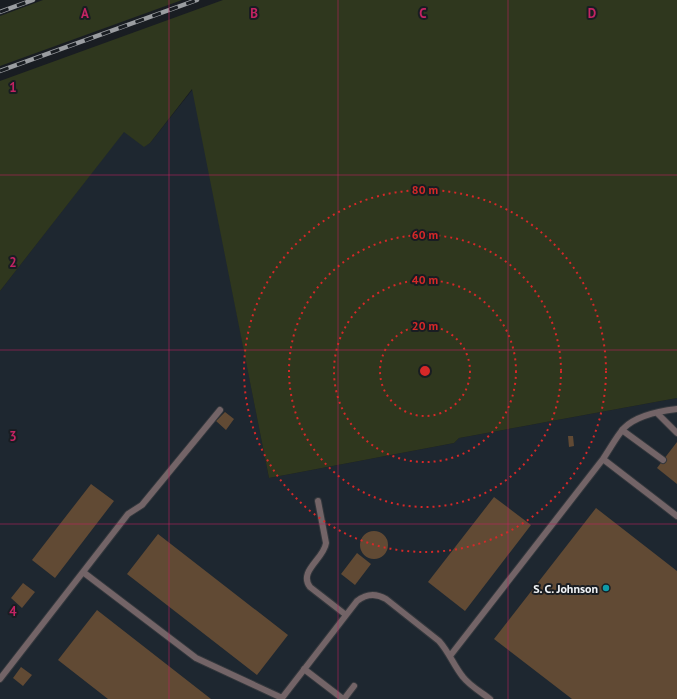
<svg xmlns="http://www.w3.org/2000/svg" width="677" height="699" viewBox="0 0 677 699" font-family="'PT Sans',sans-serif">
<rect width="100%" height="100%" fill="#191d22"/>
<path fill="#1e2730" d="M193,89L269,478L454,443L459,438L677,398V699H0V291L124,131L144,146L150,143Z"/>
<path fill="#2f371e" d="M43,0H182L0,66V16Z
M223,0H677V398L459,438L454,443L269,478L192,89L150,143L144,147L124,132L0,291V81Z"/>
<path fill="#614a34" d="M225,412L234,419L226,430L216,421Z
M568,436H573L574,446L569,447Z
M677,442V484L657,468Z
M91,484L114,501L55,578L32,560Z
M494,497L531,525L465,611L428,582Z
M596,508L677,571V699H572L494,639Z
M360 545a14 14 0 1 1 28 0a14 14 0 1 1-28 0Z
M158,534L288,635L257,675L127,574Z
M357,553L371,564L355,585L341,574Z
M23,583L35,592L22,608L11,598Z
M97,610L211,699H108L58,660Z
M21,667L32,675L23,686L13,678Z"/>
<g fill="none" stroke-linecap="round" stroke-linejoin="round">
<defs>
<path id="service" d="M657,413L677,433
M622,430L663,460
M603,459L677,516
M318,501L326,543C324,559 298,571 310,587L346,615
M83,572L196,658L282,698L357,601C366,594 376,593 386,599L439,641C449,652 454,666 463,677C470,686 481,692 490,699
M450,656L603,459C610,449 616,437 624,428C637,415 660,411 677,409
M304,669L343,699
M0,679L128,514L142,505L220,410
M344,699L354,686"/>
</defs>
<use href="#service" stroke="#33373c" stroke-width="8"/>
<use href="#service" stroke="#736467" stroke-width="6"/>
<defs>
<path id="rail" d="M0,12L33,0
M0,71L197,0"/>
</defs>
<use href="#rail" stroke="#9a9da1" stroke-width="4.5"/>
<use href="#rail" stroke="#191d22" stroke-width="3" stroke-dasharray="9" stroke-linecap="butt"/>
</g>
<path fill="none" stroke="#c42363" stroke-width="1" stroke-opacity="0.55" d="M169,0V699M338,0V699M508,0V699M0,175H677M0,350H677M0,524H677"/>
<g fill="none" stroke="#d62828" stroke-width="2" stroke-dasharray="2 4">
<circle cx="425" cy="371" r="45"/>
<circle cx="425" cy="371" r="91"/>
<circle cx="425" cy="371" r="136"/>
<circle cx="425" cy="371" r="181"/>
</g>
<circle fill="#0f9aa8" stroke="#191d22" stroke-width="1.5" cx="606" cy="588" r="4"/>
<g text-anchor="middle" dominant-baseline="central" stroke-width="4" stroke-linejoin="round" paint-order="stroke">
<g font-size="12" font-weight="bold" fill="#f1f4f7" stroke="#191d22" text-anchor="end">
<text x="598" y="588">S. C. Johnson</text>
</g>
</g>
<g font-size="13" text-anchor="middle" font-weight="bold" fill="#c42363" stroke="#191d22" stroke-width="4" stroke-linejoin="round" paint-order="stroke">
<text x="85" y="18">A</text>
<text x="254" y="18">B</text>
<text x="423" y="18">C</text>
<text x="592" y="18">D</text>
<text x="13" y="92">1</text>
<text x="13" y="267">2</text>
<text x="13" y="441">3</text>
<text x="13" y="616">4</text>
</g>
<circle cx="425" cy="371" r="6" fill="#d62828" stroke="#191d22" stroke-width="2"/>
<g font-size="12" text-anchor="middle" font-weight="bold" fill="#d62828" stroke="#191d22" stroke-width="4" stroke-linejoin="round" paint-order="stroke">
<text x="425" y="194">80 m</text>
<text x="425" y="239">60 m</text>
<text x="425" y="284">40 m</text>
<text x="425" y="330">20 m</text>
</g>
</svg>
